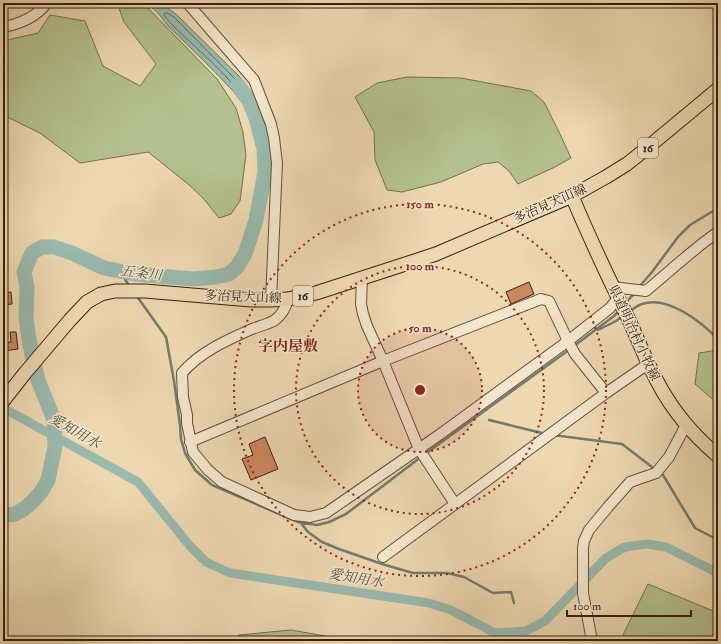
<svg xmlns="http://www.w3.org/2000/svg" width="721" height="644" viewBox="0 0 721 644" font-family="'IM FELL Double Pica','Noto Serif JP',serif">
<rect width="100%" height="100%" fill="#eed8b1"/>
<filter id="stains"><feTurbulence type="fractalNoise" baseFrequency=".005" numOctaves="4"/><feColorMatrix values="0 0 0 0 .2 0 0 0 0 .09 0 0 0 0 .02 0 0 0 .5 -.17"/></filter>
<radialGradient id="worn" r=".72"><stop offset=".6" stop-color="#630" stop-opacity="0"/><stop offset="1" stop-color="#630" stop-opacity=".3"/></radialGradient>
<path fill="#b4c08f" stroke="#757050" d="M117,3H143L217,79L236,108L243,132L246,155L240,201L231,214L219,218L203,198L188,184L148,152L80,163L40,133L3,115V41L38,33L50,15L85,21L103,66L140,86L156,64L124,22Z
M407,77L461,78L531,91L544,102L560,134L571,158L555,167L518,184L509,171L498,162L483,164L441,182L402,192L387,190L375,160L374,132L355,97L377,83Z
M718,350V404L695,384L699,353Z
M648,584L718,613V641H620Z
M291,630L354,641H233L239,635Z"/>
<path fill="#99baad" stroke="#717c6e" d="M147,3H161L166,7L176,14L240,77L254,98L243,104L233,91L205,62L168,26L158,13Z"/>
<g fill="none" stroke-linecap="round" stroke-linejoin="round">
<path stroke="#686d5e" stroke-width="1" d="M165,13H167L174,17L236,80L247,94V97L245,98L243,97C228,77 209,59 190,42C181,33 171,25 164,15Z"/>
<path stroke="#717c6e" stroke-width="2.5" d="M120,271L128,284
M639,287L652,272L678,237L690,225L718,208
M136,295L166,337L174,381L180,425L181,439L185,453L195,470L212,485L298,522L317,525L329,522L346,514L421,457
M626,302L635,293
M629,312C633,309 638,305 642,304C668,295 701,322 718,339
M598,330L616,321L623,316
M574,346L614,316L619,311
M489,420L546,434
M553,435L622,444L652,467
M425,454L570,349
M663,475L695,528L718,540
M301,523L308,532L322,542L339,549L382,564L413,573H447L464,577L493,593L511,592L514,603"/>
<path stroke="#99baad" stroke-width="9" d="M3,408L138,482L190,546L206,562L230,573L429,603L451,610L495,633L526,631L545,621L606,558L625,547L647,544L666,547L718,573"/>
<path stroke="#99baad" stroke-width="15" d="M3,514L6,515L15,514L24,509L33,501L41,492L48,480L55,447L54,420L38,380L30,345L26,318L27,287L24,272L32,253L42,247H54L72,253L104,268L135,274L194,279L216,277L229,274L237,267L245,254L256,220L265,172L264,149L256,118L249,101L238,85"/>
</g>
<path fill="#cc875f" stroke="#362010" d="M529,282L534,294L511,304L506,292Z
M11,292L12,304L3,305V293Z
M10,332H16L18,349L4,351L3,343L11,342Z
M265,437L278,469L251,480L242,459L253,455L249,444Z"/>
<g fill="none" stroke-linecap="round" stroke-linejoin="round">
<defs>
<path id="minor" d="M189,3L190,6L254,80L271,124L274,138L277,163L271,300
M3,27C20,24 36,17 47,3
M362,278L361,304L363,314L367,326L383,361L419,449L455,504
M612,287L646,291C670,271 692,250 718,232
M288,299C286,307 283,314 275,320C269,324 259,326 252,329C227,340 200,352 182,373L183,397L187,415V423L193,452L208,470L222,482L294,515L310,517L326,513L439,435L568,341L610,308L618,298
M190,442L383,361L541,299L549,301L568,341L575,354L606,393
M383,557L606,393L648,364
M592,641L583,593V548L584,541L589,530L608,507L630,482L656,473L669,457L686,425"/>
<path id="major" d="M572,196C589,237 608,277 628,318C638,339 646,361 657,381C672,410 693,435 718,456
M3,401L25,373L70,320L87,302L101,294L115,291H145L251,300H271L288,299L316,293L436,254L572,196L606,177L627,164L647,148L718,89"/>
</defs>
<use href="#minor" stroke="#644e38" stroke-width="12"/>
<use href="#major" stroke="#362010" stroke-width="15"/>
<use href="#minor" stroke="#f4e6cc" stroke-width="10"/>
<use href="#major" stroke="#eed8b1" stroke-width="13"/>
</g>
<circle cx="420" cy="390" r="62" fill="#8f2418" fill-opacity=".12"/>
<g fill="none" stroke="#8f2418" stroke-width="2" stroke-dasharray="2 4">
<circle cx="420" cy="390" r="62"/>
<circle cx="420" cy="390" r="124"/>
<circle cx="420" cy="390" r="186"/>
</g>
<g text-anchor="middle" dominant-baseline="central" stroke-width="3" stroke-linejoin="round" paint-order="stroke">
<g fill="#f4e6cc" stroke="#6f5b48" stroke-width="1">
<rect x="638" y="138" width="20" height="20" rx="3"/>
<rect x="293" y="286" width="20" height="20" rx="3"/>
</g>
<g font-size="12" font-weight="bold" fill="#362010">
<text x="648" y="148">16</text>
<text x="303" y="296">16</text>
</g>
<g font-size="13" fill="#362010" stroke="#f4e6cc">
<text transform="translate(550 204) rotate(-24)">多治見犬山線</text>
<text transform="translate(243 297) rotate(2)">多治見犬山線</text>
<text transform="translate(634 333) rotate(65)">県道明治村小牧線</text>
</g>
<g font-size="14" font-style="italic" fill="#544e3f" stroke="#f4e6cc">
<text transform="translate(141 273) rotate(7)">五条川</text>
<text transform="translate(75 431) rotate(29)">愛知用水</text>
<text transform="translate(356 578) rotate(9)">愛知用水</text>
</g>
<g font-size="15" font-weight="bold" fill="#7a1f14" stroke="#f4e6cc">
<text x="288" y="346">字内屋敷</text>
</g>
</g>
<circle cx="420" cy="390" r="6" fill="#8f2418" stroke="#f4e6cc" stroke-width="2"/>
<g font-size="12" text-anchor="middle" font-weight="bold" fill="#8f2418" stroke="#f4e6cc" stroke-width="3" stroke-linejoin="round" paint-order="stroke">
<text x="420" y="208">150 m</text>
<text x="420" y="270">100 m</text>
<text x="420" y="332">50 m</text>
</g>
<rect width="721" height="644" fill="none" stroke="#eed8b1" stroke-width="16"/>
<rect x="4" y="4" width="713" height="636" fill="none" stroke="#362010" stroke-width="2"/>
<rect x="8" y="8" width="705" height="628" fill="none" stroke="#362010"/>
<path d="M567 610v6h124v-6" fill="none" stroke="#362010" stroke-width="2"/>
<text x="573" y="610" font-size="12" fill="#362010" stroke="#f4e6cc" stroke-width="3" paint-order="stroke">100 m</text>
<rect width="100%" height="100%" filter="url(#stains)"/>
<rect width="100%" height="100%" fill="url(#worn)"/>
</svg>
